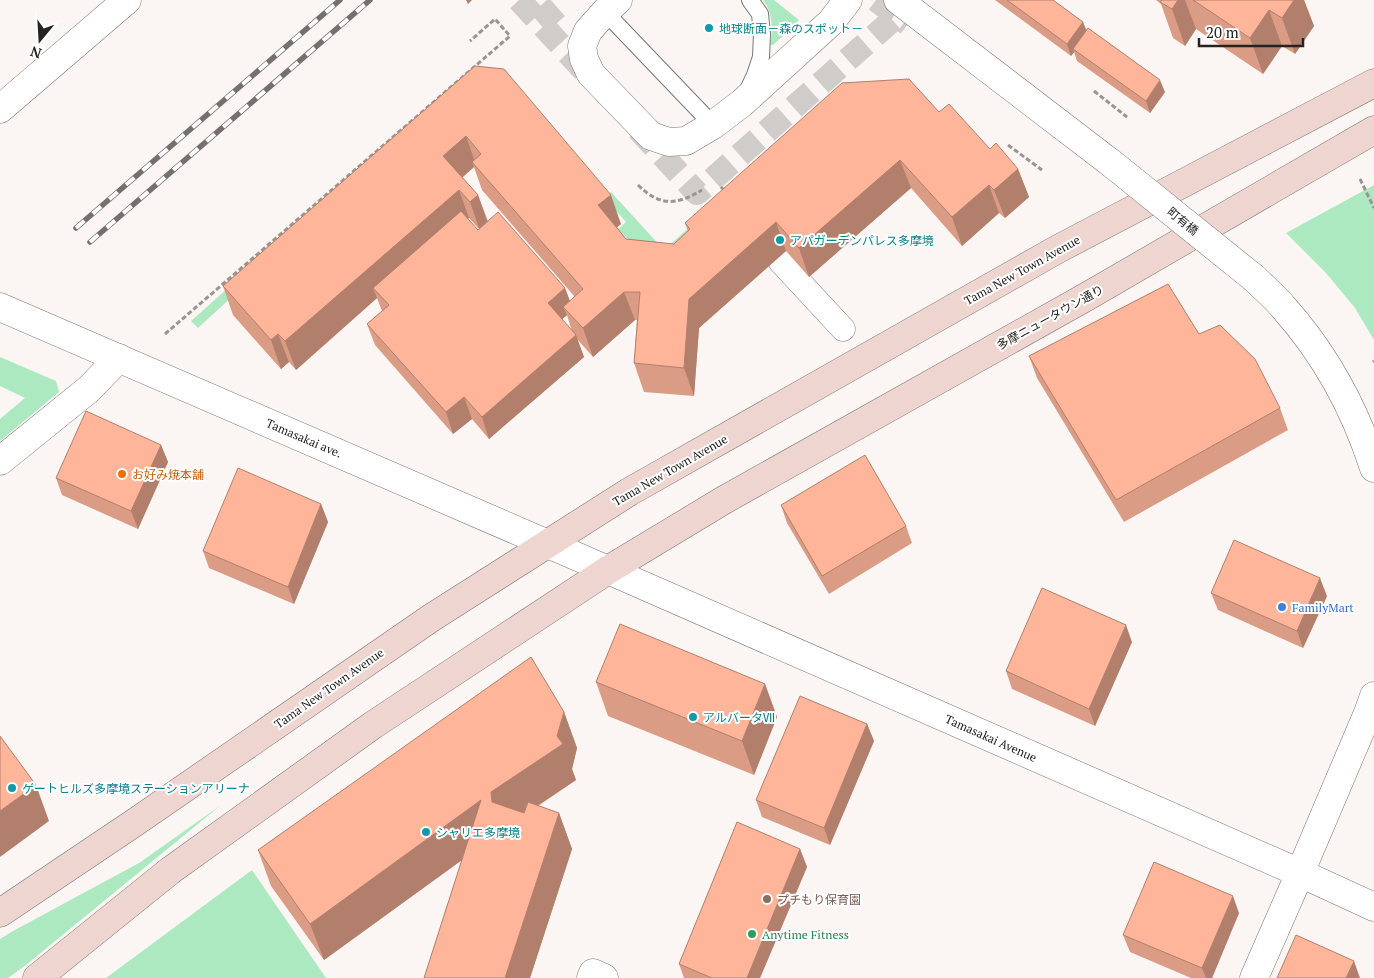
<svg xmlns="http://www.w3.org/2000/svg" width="1374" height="978" viewBox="0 0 1374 978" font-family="'PT Serif','Noto Sans JP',serif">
<rect width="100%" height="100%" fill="#fbf6f3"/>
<path fill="#ace9c1" d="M763,0H774L799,20L794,26L773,45H770C773,30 773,13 763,0Z
M1374,185V340L1355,308L1326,273L1286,233Z
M611,192L664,250L713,206L668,264L638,250L618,229L626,222L604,197Z
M228,288L234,295L198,328L191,321Z
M0,357L56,381L59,392L0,441V419L25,398L0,386Z
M221,805L26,965L8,978H0V939L13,931L139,863Z
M252,870L326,978H106Z"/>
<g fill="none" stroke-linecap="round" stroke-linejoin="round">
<path stroke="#d0ccc9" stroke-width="24" stroke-dasharray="24 12" stroke-linecap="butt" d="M519,0L592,79
M876,0L908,24
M539,23L565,0
M638,129L697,193L897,16"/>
<defs>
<path id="service" d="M605,12L713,125
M747,92L755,75L761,57L762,34L760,14L750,0"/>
<path id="pedestrian" d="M780,261L843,329"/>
<path id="minor" d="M618,0L605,12L588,31L582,46L584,59L591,74L651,136L669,142L686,141L713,125L742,103L831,22L848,0
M0,461L89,389L119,358
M591,978L593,973L604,978
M1254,978L1300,873"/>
<path id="tertiary" d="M898,0L1111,163
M0,109L127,0
M1254,278C1264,288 1275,297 1284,308C1325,354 1355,409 1374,468
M0,307L608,570L1300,873L1374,907
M1300,873L1368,713L1374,696"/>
<path id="secondary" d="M0,913L134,823L431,618L629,492L1058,249L1374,83
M37,978L171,870L373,725L608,570L724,500L1086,297L1374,130"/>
</defs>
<use href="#service" stroke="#7b7674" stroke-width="18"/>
<use href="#pedestrian" stroke="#7b7674" stroke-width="25"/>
<use href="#minor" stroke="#7b7674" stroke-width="29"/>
<use href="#tertiary" stroke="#7b7674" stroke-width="29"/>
<use href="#secondary" stroke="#7b7674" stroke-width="29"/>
<path stroke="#989592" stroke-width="3" stroke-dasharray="5 2.5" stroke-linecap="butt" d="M1094,91L1127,117
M1008,145L1042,170
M1360,179L1374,208
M638,185C660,207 677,205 702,190
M721,187L726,192
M165,334L510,36L495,19L470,41
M1373,362L1374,361"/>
<use href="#service" stroke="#fff" stroke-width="16"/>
<use href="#pedestrian" stroke="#fff" stroke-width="24"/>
<use href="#minor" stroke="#fff" stroke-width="28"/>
<use href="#tertiary" stroke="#fff" stroke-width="28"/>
<use href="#secondary" stroke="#eed5cf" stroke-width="28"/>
<defs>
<path id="rail" d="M76,228L340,0
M90,242L370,0"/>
</defs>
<use href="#rail" stroke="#73706e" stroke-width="5.5"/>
<use href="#rail" stroke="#fff" stroke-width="4" stroke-dasharray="11" stroke-linecap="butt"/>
<defs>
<path id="tertiary-bridge" d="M1111,163L1254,278"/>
</defs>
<use href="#tertiary-bridge" stroke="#7b7674" stroke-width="29" stroke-linecap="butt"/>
<use href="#tertiary-bridge" stroke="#fff" stroke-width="28"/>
</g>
<path fill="#da9c84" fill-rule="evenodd" d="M995,0H1053L1083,22L1086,31L1165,92L1150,113L1077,61L1074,52L1071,56Z
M1156,0H1304L1314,26L1295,54L1282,46L1263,74L1196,29L1185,46L1173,38L1161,4Z
M475,66L621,224L617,227L626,239L674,244L688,231L685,223L939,112L1018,169L1029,197L1005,218L999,213L962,246L911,188L809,277L786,251L699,328L694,396L644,392L634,363L637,320H635L593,357L577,339L584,357L489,439L472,419L453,434L375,345L367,324L382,311L377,298L296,370L289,362L281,369L233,315L223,286ZM474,167L482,190L575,297L570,301L565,288L488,221L478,195L462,177ZM469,218L479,229L478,230L468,219ZM567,315L572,331L562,319Z
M1199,334L1280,408L1288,430L1124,522L1037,378L1029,356Z
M161,445L168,462L138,529L62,495L56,478Z
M321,504L328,522L294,604L209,568L203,551Z
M781,505L906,526L912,543L829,594L787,523Z
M1211,593L1327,596L1303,648L1218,610Z
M1132,642L1095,726L1012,689L1006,671Z
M596,682L765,684L777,717L754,775L608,716Z
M564,712L577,748L572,769L576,780L538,806L559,813L572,849L530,978H424L462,860L324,960L271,886L258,850Z
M867,724L874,741L830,845L762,817L756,800Z
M800,849L807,867L760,978H684L679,964Z
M1239,913L1212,978H1191L1130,952L1123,935Z"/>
<path fill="#b27f6c" d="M466,0H472L468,4Z
M1178,0H1185L1196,29L1185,46L1172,9Z
M1294,0H1304L1314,26L1295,54L1282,18Z
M1269,10L1282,46L1263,74L1250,38Z
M1083,22L1088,34L1073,49L1074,52L1071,56L1067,44Z
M1160,80L1165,92L1150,113L1146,101Z
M466,136L476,165L472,162L474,167L454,185L443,156Z
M900,160L911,188L809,277L799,248Z
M1018,169L1029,197L1005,218L994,190Z
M989,185L999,213L962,246L952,217Z
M459,190L469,218L380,296L373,288L377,298L296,370L285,341Z
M478,195L488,224L480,231L470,202Z
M611,195L621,224L609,234L598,205Z
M776,222L786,251L699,328L694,396L684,368L689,299Z
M565,288L573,310L563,307L567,315L556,325L548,303Z
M624,292L635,320L593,357L583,328Z
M278,334L289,362L281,369L271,340Z
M576,335L584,357L489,439L482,417Z
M464,397L472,419L453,434L446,412Z
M161,445L168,462L138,529L131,511Z
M321,504L328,522L294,604L288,587Z
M1320,578L1327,596L1303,648L1297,631Z
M1126,625L1132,642L1095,726L1089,709Z
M765,684L777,717L754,775L742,741Z
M564,712L577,748L572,769L576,780L504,828L492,802L491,792L557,736Z
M867,724L874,741L830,845L824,828Z
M36,785L49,821L0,857V811Z
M481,800L495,836L324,960L310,924Z
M559,813L572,849L530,978H505Z
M800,849L807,867L760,978H747Z
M1233,896L1239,913L1212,978H1206L1202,968Z
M1354,961L1360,978H1346Z"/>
<path fill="#feb59a" stroke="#b27f6c" d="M1007,0H1053L1083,22L1067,44Z
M1162,0H1178L1172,9L1160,2Z
M1193,0H1294L1282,18L1269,10L1250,38Z
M1088,28L1160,80L1146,101L1073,49Z
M475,66L504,69L611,195L598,205L626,239L674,244L690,229L685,223L842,83L909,79L939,112L949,104L990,149L996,143L1018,169L994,190L989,185L952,217L900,160L799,248L776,222L689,299L684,368L634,363L640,292H624L583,328L563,307L583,289L472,162L481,154L466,136L443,156L478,195L470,202L459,190L285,341L278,334L271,340L223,286Z
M461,211L478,230L498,212L565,288L548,303L576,335L482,417L464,397L446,412L367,324L389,305L373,288Z
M1168,284L1199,334L1220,325L1255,359L1280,408L1116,500L1029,356Z
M86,411L161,445L131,511L56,478Z
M865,455L906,526L822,576L781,505Z
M238,468L321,504L288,587L203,551Z
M1234,540L1320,578L1297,631L1211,593Z
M1042,588L1126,625L1089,709L1006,671Z
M620,624L765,684L742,741L596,682Z
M531,657L564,712L557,736L563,744L491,792L492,802L524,813L528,802L559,813L505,978H424L481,800L310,924L258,850Z
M800,696L867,724L824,828L756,800Z
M0,736L36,785L0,811Z
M737,822L800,849L747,978H712L679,964Z
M1154,862L1233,896L1202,968L1123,935Z
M1296,935L1354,961L1346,978H1277Z"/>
<g fill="#0f9aa8" stroke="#fff" stroke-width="2">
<circle cx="709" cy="28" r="5"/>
<circle cx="780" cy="240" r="5"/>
<circle cx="693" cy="717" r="5"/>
<circle cx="12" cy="788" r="5"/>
<circle cx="426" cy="832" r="5"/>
</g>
<circle fill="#e8710a" stroke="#fff" stroke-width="2" cx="122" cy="474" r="5"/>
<circle fill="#3f7fe0" stroke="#fff" stroke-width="2" cx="1282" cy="607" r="5"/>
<circle fill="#8d6e63" stroke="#fff" stroke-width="2" cx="767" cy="899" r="5"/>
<circle fill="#2e9e5b" stroke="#fff" stroke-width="2" cx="752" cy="934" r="5"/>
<g text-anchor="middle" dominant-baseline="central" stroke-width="4" stroke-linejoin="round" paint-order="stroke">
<g font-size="12" fill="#0d838f" stroke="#fff" text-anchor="start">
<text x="719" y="28">地球断面－森のスポット－</text>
<text x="790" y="240">アパガーデンパレス多摩境</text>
<text x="703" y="717">アルバータⅦ</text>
<text x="22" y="788">ゲートヒルズ多摩境ステーションアリーナ</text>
<text x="436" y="832">シャリエ多摩境</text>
</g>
<g font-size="12" fill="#252322" stroke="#fff">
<text transform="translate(1183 221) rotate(39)">町有橋</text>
<text transform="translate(1022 270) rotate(-29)">Tama New Town Avenue</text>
<text transform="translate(1050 317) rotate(-29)">多摩ニュータウン通り</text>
<text transform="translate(304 438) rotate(23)">Tamasakai ave.</text>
<text transform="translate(670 470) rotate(-30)">Tama New Town Avenue</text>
<text transform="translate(329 688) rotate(-35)">Tama New Town Avenue</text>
<text transform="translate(991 738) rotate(24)">Tamasakai Avenue</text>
</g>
<g font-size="12" fill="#c56008" stroke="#fff" text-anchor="start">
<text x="132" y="474">お好み焼本舗</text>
</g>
<g font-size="12" fill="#366cbe" stroke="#fff" text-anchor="start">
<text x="1292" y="607">FamilyMart</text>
</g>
<g font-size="12" fill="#785e54" stroke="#fff" text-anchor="start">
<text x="777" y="899">プチもり保育園</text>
</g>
<g font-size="12" fill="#27864d" stroke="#fff" text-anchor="start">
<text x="762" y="934">Anytime Fitness</text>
</g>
</g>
<g transform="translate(40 40) rotate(198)" stroke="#ffffff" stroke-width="4" paint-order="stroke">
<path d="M0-4L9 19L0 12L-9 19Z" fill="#252322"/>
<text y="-8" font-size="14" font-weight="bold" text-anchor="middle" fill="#252322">N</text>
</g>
<path d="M1199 38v8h104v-8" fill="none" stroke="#252322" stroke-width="2.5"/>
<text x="1206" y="38" font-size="15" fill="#252322" stroke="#ffffff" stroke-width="4" paint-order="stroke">20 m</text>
</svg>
